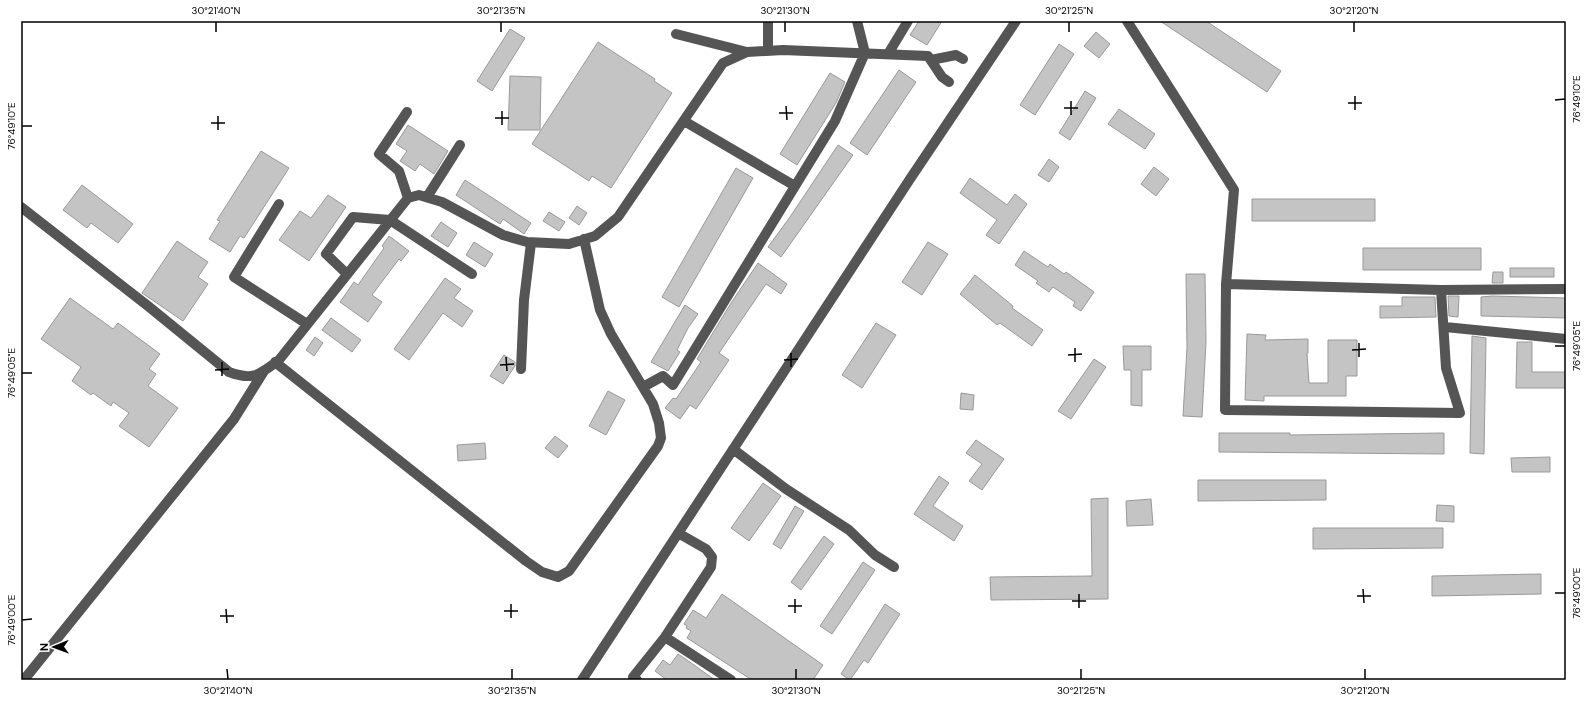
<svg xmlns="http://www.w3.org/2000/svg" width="1587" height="701" viewBox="0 0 1587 701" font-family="'DM Sans',sans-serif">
<rect width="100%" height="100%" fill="#fff"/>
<path fill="#c4c4c4" stroke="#999" d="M919,21H942L927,45L910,35Z
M1160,21H1206L1281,71L1267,92Z
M510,29L525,38L492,91L477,81Z
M1096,32L1110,44L1099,58L1084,46Z
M598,42L655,79L654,81L672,93L611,188L592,176L589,181L532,144Z
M1059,44L1074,54L1035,115L1020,105Z
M899,70L916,82L867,155L850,143Z
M830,73L845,82L836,103L797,165L780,154Z
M510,76L541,77L540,130H508Z
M1085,91L1096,98L1070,140L1059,133Z
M1119,109L1155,134L1145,149L1108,124Z
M408,125L448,151L434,174L420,164L415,171L400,161L407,151L396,144Z
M838,145L853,155L781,257L768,247L790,217Z
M261,151L289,168L244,238L240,236L230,252L209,239L220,221L217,220Z
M1049,159L1059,167L1049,182L1038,175Z
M1154,167L1169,179L1156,196L1141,184Z
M736,168L753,178L679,307L662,297Z
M970,178L1007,205L1015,194L1027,204L999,244L986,235L997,220L960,193Z
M465,180L531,223L524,234L503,219L500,224L456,195Z
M82,185L133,224L118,243L91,223L87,228L63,210Z
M328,195L346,207L309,261L279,240L300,211L311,218Z
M1252,199H1375V221H1252Z
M577,206L587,213L579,225L569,218Z
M549,212L565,222L559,231L543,221Z
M441,222L457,233L448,247L431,236Z
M389,236L409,251L401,261L399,259L372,295L382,302L368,322L340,302L354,282L358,285L384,248L382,246Z
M177,241L208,262L198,277L208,284L183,321L142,293Z
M474,242L493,254L485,267L466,255Z
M928,242L948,254L922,295L902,282Z
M1363,248H1481V270H1363Z
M1024,251L1048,267L1050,264L1064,274L1066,272L1094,292L1081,311L1073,306L1075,302L1053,287L1049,292L1036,283L1038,281L1015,265Z
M758,263L787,284L781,294L766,284L719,353L729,360L696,409L690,405L680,419L665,408L673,398L676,399L701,362L697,359L731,303Z
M1510,268H1554V277H1510Z
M1493,272H1503V283H1492Z
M1186,274H1205L1206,342L1202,417L1183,416L1187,348Z
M975,275L1013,306L1012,308L1043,330L1032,346L1000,323L997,325L960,294Z
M445,278L461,289L454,298L473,311L462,327L443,313L409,360L394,349Z
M1448,296H1459L1458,317L1449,316Z
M1492,296L1566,298V318L1481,316V297Z
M1402,297H1435L1436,317L1380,318V306H1402Z
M70,298L113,329L118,323L160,354L149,369L156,374L148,386L178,408L149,447L119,426L129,413L113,402L111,406L93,393L91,395L72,381L81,367L41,339Z
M685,305L698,314L688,328L677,350L680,352L668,371L651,362Z
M331,318L361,340L352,352L322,330Z
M876,323L896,335L862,388L842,375Z
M1247,334L1266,335L1265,340L1308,339V353H1307L1309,383H1328V340H1357V376H1346V396H1264V401L1245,400Z
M1472,336L1486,338L1484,454L1470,453Z
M315,337L323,343L314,356L306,350Z
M1517,342H1532V372H1566V388H1516Z
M1123,346H1151V370H1142V406L1131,405V370H1124Z
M504,355L515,362V366L503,384L490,376Z
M1094,359L1106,367L1071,419L1058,411Z
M608,391L625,400L606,435L589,426Z
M961,393L974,395L973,410L960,409Z
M1219,433H1290V435L1444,433V454L1219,452Z
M555,436L568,446L558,458L545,448Z
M976,440L1004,459L982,490L969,481L982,464L966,453Z
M485,443L486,459L458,461L457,445Z
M1550,457V472H1512L1511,458Z
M939,476L949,483L933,506L963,526L954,541L914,514Z
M1198,480H1326V500L1198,501Z
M763,483L781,496L749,541L731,528Z
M1108,498V599L991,600L990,577L1092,576L1091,499Z
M1151,499L1153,525L1127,526L1126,501Z
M1437,505L1454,506V522L1436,521Z
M795,506L804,511L781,549L773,544Z
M1313,528H1443V548L1313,549Z
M824,536L834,544L801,590L791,582Z
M863,562L875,570L832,634L820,626Z
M1541,574V594L1432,596V576Z
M722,594L823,665L813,680H752L687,638L691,631L686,628L687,626L684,624L693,610L706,618Z
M885,604L900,614L868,663L864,660L850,680L841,674Z
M678,654L687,660L715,680H667L655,671L663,660L670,665Z"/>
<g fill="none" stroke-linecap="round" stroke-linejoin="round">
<path stroke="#555" stroke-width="10" d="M768,21V51
M1127,21L1234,190L1226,284L1225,410L1460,413L1446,368L1441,290
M676,34L747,52
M888,54L908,21
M931,60L956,55L963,59
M407,112L379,154L399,171L408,198
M684,121L795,186
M427,197L460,145
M279,204L234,277L307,324
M21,207L148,306L229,372C253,381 259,375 279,360L408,198L419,195L442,202L503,235L527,242L569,244L595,236L618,217L723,63L747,52L783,50L928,56L942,77L949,82
M347,274L326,254L353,217L390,220L472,274
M1226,284L1441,290L1566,289
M1445,327L1566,339
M275,362L526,561L542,572L558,577L569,571L658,446L661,438L659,423L653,404L611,334L600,310L584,239
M521,369L524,300L531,243
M643,387L663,376L673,385L835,121L865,53L857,21
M733,449L786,489L849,530L875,555L894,567
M665,637L731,680
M21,680L27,676L234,419L264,371
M582,680L910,179L1016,21
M637,680L633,677L665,637L711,567L712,557L706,549L678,533"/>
</g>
<path fill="none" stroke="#000" stroke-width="1.5" d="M216,22V32M501,22V32M785,22V32M1069,22V32M1354,22V32M1355,96V110M1555,100L1565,99M1071,101V115M1348,103H1362M786,106L787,120M1064,108H1078M502,111V125M779,113H793M218,116V130M495,118H509M211,123H225M22,126H32M1359,343V357M1555,346H1565M1075,348V362M1352,350L1366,349M791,353V367M1068,355L1082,354M506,357L507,371M784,360L798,359M222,362V376M500,365L514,364M215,370L229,369M22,373H32M1363,589L1364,603M1555,593H1565M1079,594V608M1357,596H1371M795,599V613M1072,601H1086M511,604V618M788,606H802M226,609L227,623M504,611H518M220,616H234M22,620L32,619M227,669L228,679M512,669V679M796,669V679M1081,669V679M1365,669V679"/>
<rect width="1587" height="701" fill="none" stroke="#ffffff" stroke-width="44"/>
<g transform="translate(54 647) rotate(269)" stroke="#ffffff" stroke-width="3" paint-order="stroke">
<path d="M0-3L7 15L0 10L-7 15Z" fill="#000000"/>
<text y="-6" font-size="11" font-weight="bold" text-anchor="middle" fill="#000000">N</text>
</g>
<rect x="22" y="22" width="1543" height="657" fill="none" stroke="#000" stroke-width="1.5"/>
<g font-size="10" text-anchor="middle" fill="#000">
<text x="216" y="14">30°21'40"N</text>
<text x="501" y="14">30°21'35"N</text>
<text x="785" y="14">30°21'30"N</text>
<text x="1069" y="14">30°21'25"N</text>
<text x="1354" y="14">30°21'20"N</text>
<text transform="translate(1576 99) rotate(-90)" y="4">76°49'10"E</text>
<text transform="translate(11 126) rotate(-90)" y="4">76°49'10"E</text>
<text transform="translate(1576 346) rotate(-90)" y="4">76°49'05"E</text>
<text transform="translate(11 373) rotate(-90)" y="4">76°49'05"E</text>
<text transform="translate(1576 593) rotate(-90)" y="4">76°49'00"E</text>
<text transform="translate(11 620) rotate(-90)" y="4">76°49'00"E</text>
<text x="228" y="694">30°21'40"N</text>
<text x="512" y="694">30°21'35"N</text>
<text x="796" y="694">30°21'30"N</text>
<text x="1081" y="694">30°21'25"N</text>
<text x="1365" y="694">30°21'20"N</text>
</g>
</svg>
